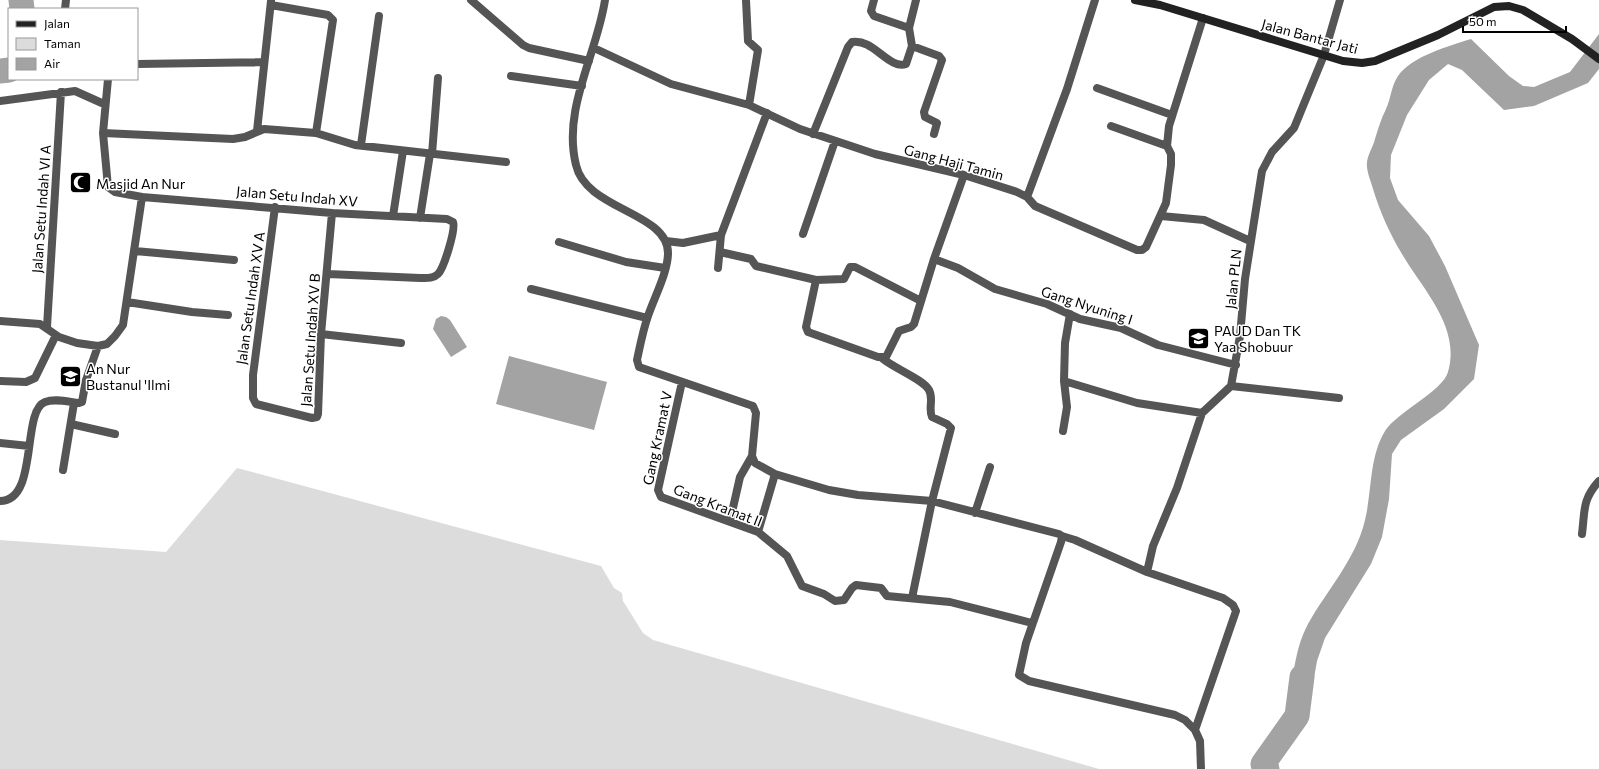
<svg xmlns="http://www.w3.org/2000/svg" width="1599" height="769" viewBox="0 0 1599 769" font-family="Commissioner,sans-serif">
<rect width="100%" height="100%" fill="#fff"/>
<path fill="#dcdcdc" d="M237,468L601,566L614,588L622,593L623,601L643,633L653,640L1099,769H0V540L166,552Z"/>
<path fill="#a3a3a3" d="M1599,34V69L1588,83L1534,106L1504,110L1462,70L1448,64L1429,80L1407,115L1391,155L1390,178L1398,200L1429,236L1445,266L1479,345L1474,379L1444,409L1401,440L1392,454L1389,499L1382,537L1371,564L1325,638L1317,661L1308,712L1288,709C1293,681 1294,650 1308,624C1327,590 1356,559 1365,520C1372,492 1369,457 1385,431C1397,412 1443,391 1448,372C1461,327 1423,290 1402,254C1390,234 1380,212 1373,189C1371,181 1366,171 1367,162C1368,154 1373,147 1375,139C1378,129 1381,119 1386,109C1391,99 1391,86 1398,76C1412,56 1449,46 1471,39L1509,76L1523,86L1534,87L1570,72Z
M441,316L446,317L450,320L467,347L451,357L433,329L436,319Z
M509,356L607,382L594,430L496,404Z"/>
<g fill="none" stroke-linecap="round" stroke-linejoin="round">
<path stroke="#a3a3a3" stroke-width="25" d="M21,0L22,9
M0,71L9,70
M1267,769L1263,764L1297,716L1302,677"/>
<path stroke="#555" stroke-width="8" d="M471,0L523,45L529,48L589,61
M605,0C597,54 562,109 576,165C586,210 668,212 668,253C668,272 654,298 648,316C643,330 640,346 637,360L639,367L753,406L756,413L752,456L755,463L775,474L829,490L858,495L932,501L1059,534L1062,536L1061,542L1026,643L1019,675L1029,681L1175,715L1185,720L1195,730
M746,0L748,41L758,50L749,105
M874,0L871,11L874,16L909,28
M271,5L328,15L333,20L316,133
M65,9L66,0
M912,46L939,56L942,60L924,112L925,117L937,123L934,134
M594,48L671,84L749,105L800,129L875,154L964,175L1017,192L1027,197L1035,206L1137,250H1142L1146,247L1166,203L1171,165V154L1167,146L1169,126L1203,18
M137,64L264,62
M511,76L582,86
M1097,88L1172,115
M0,101L75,91L104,104
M1111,126L1167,146
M257,131L271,1
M103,133L233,139L245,137L264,129L316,133L355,145L506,162
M813,134L848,47L852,42C873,38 889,70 906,64L912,46L909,28L916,0
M361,145L379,16
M432,154L438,78
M142,197L332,213L447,219L453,222C456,229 444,268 438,274C433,279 426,278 420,278L328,274
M1027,197L1067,89L1095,0
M275,207L253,375V398L256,404L312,418L317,417L318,414L321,334L332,213
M393,216L403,151
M1161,216L1204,220L1250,241
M420,218L430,154
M803,234L835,141
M666,241L683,243L721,235
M559,242L626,262L665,268
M135,251L234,260
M720,252L751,259L756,266L816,280L844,279L850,267H855L921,301
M934,259L958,268L995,289L1047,304L1080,319L1121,328L1158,345L1236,365
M718,268L721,235L767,113
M816,280L806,327L808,332L878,357H886L899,331L911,327L914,324L934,259L964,175
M531,289L647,318
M127,302L192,312L228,315
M0,321L40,324L59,337L77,343L98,346L107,344L115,336L123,325L142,197L115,192L108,187L103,133L108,79
M47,327L61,92
M321,334L401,343
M882,358C893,368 923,379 929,390C934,399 928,408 932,417L947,424L951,428L932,501L912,598
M0,381L26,382L35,378L56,335
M1064,381L1137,403L1202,413
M682,382L658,490L661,497L758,532L787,556L802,586L824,594L835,601L844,600L852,588L856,585L881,588L887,596L950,602L1032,623
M1231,386L1339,398
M71,424L115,434
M1063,431L1067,407L1064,381L1065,343L1070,314
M0,443L29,446
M63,470L74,403
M0,501C39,501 21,411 45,402C55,398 69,402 79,403L82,402L86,380L98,346
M975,513L990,467
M730,521L740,477L752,456
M758,532L775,474
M1582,534C1585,510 1582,500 1599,481
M1062,536L1075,540L1147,572L1223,598L1233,605L1236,611L1195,730L1200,741L1201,769
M1147,572L1153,546L1177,488L1202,413L1231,386L1240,336L1245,279L1262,171L1272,152L1294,128L1324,55L1340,0"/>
<path stroke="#222" stroke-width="8" d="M1135,0L1160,5L1343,61L1362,63L1375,61L1438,35L1494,7L1509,6L1523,10L1572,39L1599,59"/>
</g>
<defs>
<symbol id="mosque-square" viewBox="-11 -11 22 22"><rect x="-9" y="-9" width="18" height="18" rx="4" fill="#000" stroke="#fff"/><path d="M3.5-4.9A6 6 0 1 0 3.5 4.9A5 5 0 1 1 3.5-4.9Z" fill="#fff"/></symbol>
<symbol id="school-square" viewBox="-11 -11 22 22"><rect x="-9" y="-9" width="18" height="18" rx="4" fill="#000" stroke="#fff"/><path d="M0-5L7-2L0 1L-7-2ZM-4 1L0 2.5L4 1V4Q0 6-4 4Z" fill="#fff"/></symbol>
</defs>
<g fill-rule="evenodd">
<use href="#mosque-square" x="68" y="170" width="25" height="25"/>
<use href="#school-square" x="1186" y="326" width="25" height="25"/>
<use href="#school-square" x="58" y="364" width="25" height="25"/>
</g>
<g text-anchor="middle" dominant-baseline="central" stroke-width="3" stroke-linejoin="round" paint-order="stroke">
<g font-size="14" fill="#000" stroke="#fff">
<text transform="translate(1310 36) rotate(15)">Jalan Bantar Jati</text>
<text transform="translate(954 162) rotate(15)">Gang Haji Tamin</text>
<text transform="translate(297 196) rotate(5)">Jalan Setu Indah XV</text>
<text transform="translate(41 209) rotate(-86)">Jalan Setu Indah VI A</text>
<text transform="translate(1233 279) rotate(-84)">Jalan PLN</text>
<text transform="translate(250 298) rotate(-82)">Jalan Setu Indah XV A</text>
<text transform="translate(1087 305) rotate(18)">Gang Nyuning I</text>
<text transform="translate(310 340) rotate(-86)">Jalan Setu Indah XV B</text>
<text transform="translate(657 438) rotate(-78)">Gang Kramat V</text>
<text transform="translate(718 505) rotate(21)">Gang Kramat II</text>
</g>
<g font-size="14" fill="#000" stroke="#fff" text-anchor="start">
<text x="96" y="183">Masjid An Nur</text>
<text x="1214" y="330">PAUD Dan TK<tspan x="1214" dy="16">Yaa Shobuur</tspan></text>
<text x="86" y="368">An Nur<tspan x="86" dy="16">Bustanul 'Ilmi</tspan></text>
</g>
</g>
<rect x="8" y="8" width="130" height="72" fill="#ffffff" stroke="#999999"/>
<rect x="16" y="21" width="20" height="6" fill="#222222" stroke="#999999"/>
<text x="44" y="28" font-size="12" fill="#000000">Jalan</text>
<rect x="16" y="38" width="20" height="12" fill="#dcdcdc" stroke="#999999"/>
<text x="44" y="48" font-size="12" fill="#000000">Taman</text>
<rect x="16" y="58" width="20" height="12" fill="#a3a3a3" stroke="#999999"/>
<text x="44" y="68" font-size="12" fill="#000000">Air</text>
<path d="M1463 26v6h103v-6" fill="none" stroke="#000000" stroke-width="2"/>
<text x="1469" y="26" font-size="12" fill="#000000" stroke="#ffffff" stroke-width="3" paint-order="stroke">50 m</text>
</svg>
